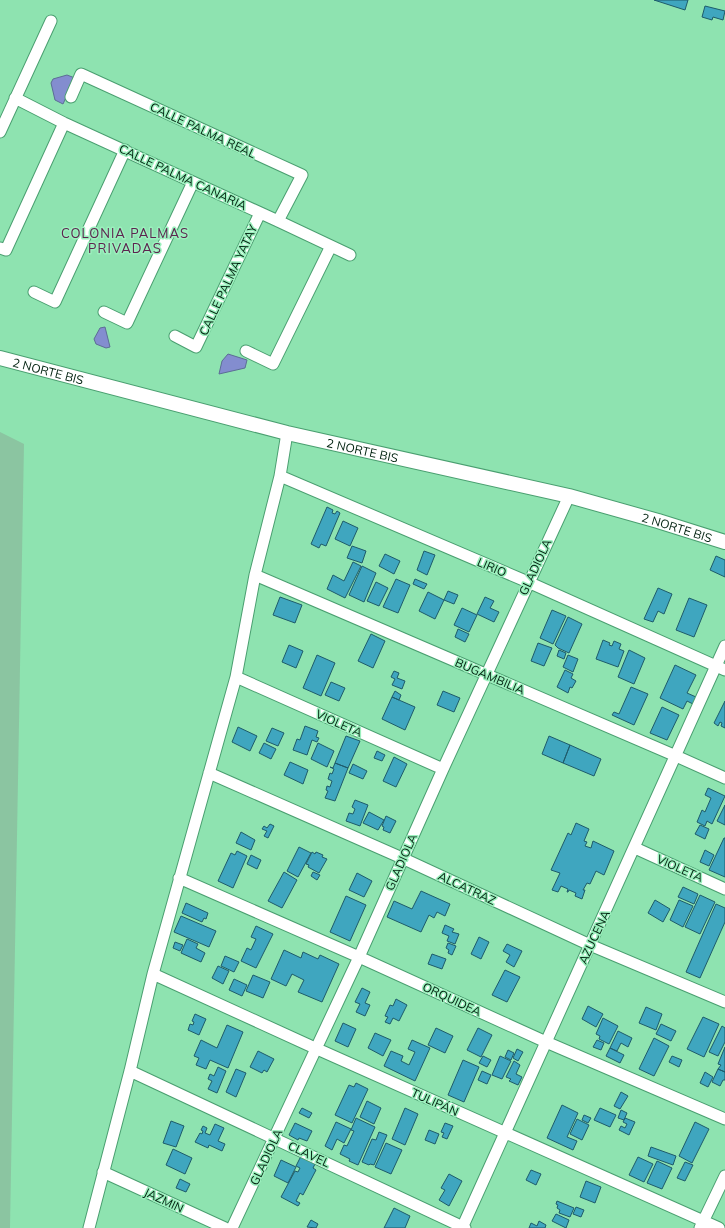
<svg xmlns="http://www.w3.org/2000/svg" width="725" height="1228" viewBox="0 0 725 1228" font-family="Mulish,sans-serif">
<rect width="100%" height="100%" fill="#8ee3b0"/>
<path fill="#8bc5a1" d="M0,432L24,444L10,1228H0Z"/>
<path fill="#838dcf" stroke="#5c6d95" d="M67,75L75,78L63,104L55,100L51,83L53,79Z
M105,327L110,347L106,348L96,344L94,339L100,328Z
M228,354L247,360L245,368L219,374L222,361Z"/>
<path fill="#3fa6bf" stroke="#1e5b6a" d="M654,0H688L685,10Z
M705,6L725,11L723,20L713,17L712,20L702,17Z
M327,507L333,510L332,513L335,514L337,511L340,513L326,546L321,544L319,548L311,544Z
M343,521L358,528L350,546L335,539Z
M352,546L366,551L362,563L347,558Z
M424,551L435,555L427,575L417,570Z
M385,554L400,561L394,574L379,566Z
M716,556L725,560V577L710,570Z
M353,562L361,566L345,598L327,589L333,575L344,581Z
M362,566L376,573L364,602L349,595Z
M396,579L410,585L398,613L383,607Z
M415,579L427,584L424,589L413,584Z
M376,582L388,588L379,606L367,601Z
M658,588L672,594L664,614L658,611L653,622L644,619Z
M448,591L458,595L454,604L444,600Z
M428,592L444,600L435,619L419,611Z
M280,597L302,605L295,623L273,615Z
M485,597L494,601L490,608L499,612L494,622L477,614Z
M689,598L707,605L694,637L676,630Z
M462,608L477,615L469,632L454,625Z
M552,610L566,616L553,644L540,638Z
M568,617L582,624L569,653L558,648L555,645Z
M458,629L469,634L465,642L455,637Z
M371,634L385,641L373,668L358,661Z
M603,640L610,643L609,645L612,646L614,641L621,644L619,649L624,651L618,667L596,659Z
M538,643L552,648L544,666L531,661Z
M289,645L303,651L296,668L282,662Z
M559,650L566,653L564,659L557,656Z
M629,650L645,658L634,684L618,677Z
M317,655L335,663L321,696L303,688Z
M568,655L578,659L573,672L563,667Z
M675,665L696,675L687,693L696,697L693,704L687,701L683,709L660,698Z
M565,670L573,674L571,678L576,681L572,688L570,687L568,693L557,687Z
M394,671L399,673L397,678L405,681L402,689L392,685L395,679L391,677Z
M331,682L345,688L339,701L325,695Z
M631,687L648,694L634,725L612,715L614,712L619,714Z
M395,691L401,695L399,700L392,697Z
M443,691L460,698L454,712L437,705Z
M392,697L415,707L405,730L382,719Z
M725,701V728L721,726L722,723L720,722L718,726L714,723Z
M662,707L679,715L667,740L650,733Z
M305,726L318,731L316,737L319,738L317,742L312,740L307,755L293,750L297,739L300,740Z
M238,727L257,736L250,751L232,742Z
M272,728L284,733L278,746L266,741Z
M346,736L360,741L348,768L335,763Z
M549,736L570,745L563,763L542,754Z
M264,743L276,749L271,759L259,753Z
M318,743L334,751L327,767L311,759Z
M570,745L601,759L594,776L563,763Z
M377,751L385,755L382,761L374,758Z
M394,757L407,764L396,787L383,781Z
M290,762L308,770L303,784L284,775Z
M335,763L348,768L335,801L325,798L328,791L326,790L327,786L330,787L332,781L328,779L330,773L332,774L334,769L330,767L333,768Z
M353,764L367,771L363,779L349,773Z
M708,788L725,796L712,824L707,821L705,826L697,822L702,810L705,812L711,798L705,795Z
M355,800L368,805L360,826L346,821L349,813L353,814L355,809L352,807Z
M725,805V825L717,821Z
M369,812L384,820L378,830L363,823Z
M386,816L396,821L390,833L383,830L384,827L382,826Z
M576,823L589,829L584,841L587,842L585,846L591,848L593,841L614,851L604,875L596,871L590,884L587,883L583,890H585L582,899L575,896L576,893L569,890L568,892H567L568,889L561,886L558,892L552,890L560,873L551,870L568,833L571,835Z
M270,824L274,826L268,838L264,836L267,831L262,829L264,826L267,828Z
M700,825L709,829L705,839L695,834Z
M241,832L255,840L251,850L236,843Z
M724,838H725V877L709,870Z
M299,847L311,853L298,877L287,871Z
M705,850L714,855L709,866L700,862Z
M237,851L247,856L233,888L218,881L231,853L235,855Z
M312,852L315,854L316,852L323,855L322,857L327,859L319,873L308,867L309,865L306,864Z
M251,855L261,860L257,869L247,864Z
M284,872L297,880L282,908L268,901Z
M313,872L320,875L317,880L311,876Z
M357,873L372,881L364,897L349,890Z
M683,887L698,894L694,904L678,897Z
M421,891L450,904L445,916L437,912L434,918L429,915L421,932L387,917L394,901L412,909Z
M700,895L715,902L700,934L685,927Z
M346,896L366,905L350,941L330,932Z
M655,900L670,909L663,922L648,913Z
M679,900L693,906L683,927L670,920Z
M186,903L208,913L206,919L204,918L202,922L182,913Z
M716,904L725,908V922L700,978L686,972Z
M181,916L216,931L209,947L174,932Z
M445,925L454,929L452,932L459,934L455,944L447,941L449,936L442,933Z
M256,926L273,934L256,968L241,961L247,948L251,950L256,939L251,937Z
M479,937L489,942L481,959L471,954Z
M187,939L198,944L196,948L205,953L201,962L181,953Z
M175,942L183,945L180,951L173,948Z
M448,943L456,946L452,955L448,953L449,950L446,948Z
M507,944L522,951L514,967L506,962L510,955L503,951Z
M284,950L301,958L303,952L318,959L320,955L339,964L322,1002L298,992L304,980L292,974L286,986L271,979Z
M432,954L446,959L442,969L428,964Z
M225,956L239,962L234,972L221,966Z
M218,966L229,971L223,984L212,978Z
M505,970L520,977L507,1002L492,995Z
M253,975L270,982L263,998L246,991Z
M234,979L247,985L242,996L229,990Z
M362,988L370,992L365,1003L370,1005L365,1016L356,1012L360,1004L355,1002Z
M396,999L407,1005L399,1021L393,1018L390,1024L385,1022L388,1017L385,1016L390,1005L393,1006Z
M588,1006L603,1014L596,1027L582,1019Z
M646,1007L662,1014L656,1030L639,1023Z
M195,1014L206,1019L199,1035L188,1030L190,1024L193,1025L194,1022L192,1021Z
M703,1017L719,1024L704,1057L687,1049Z
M603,1018L618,1026L609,1044L599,1039L600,1036L596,1034Z
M343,1023L356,1029L348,1047L335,1041Z
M661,1024L676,1031L671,1041L656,1034Z
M227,1025L243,1032L228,1068L210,1060L206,1069L196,1065L199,1058L194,1056L201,1040L217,1048Z
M722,1026L725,1028V1042L718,1056L709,1052Z
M436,1028L453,1036L445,1053L428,1045Z
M478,1028L492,1035L481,1057L467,1050Z
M618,1031L632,1038L628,1047L621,1043L617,1051L610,1048Z
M375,1033L391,1040L383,1056L368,1048Z
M654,1038L669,1046L654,1076L639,1069Z
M412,1040L430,1048L415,1081L384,1066L391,1051L403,1056L401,1061L409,1065L415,1052L408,1049Z
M597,1040L604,1043L601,1050L593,1047Z
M725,1047V1072L718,1069L721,1065L718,1064Z
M610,1048L624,1055L620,1063L606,1056Z
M517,1049L523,1052L518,1061L513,1058Z
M508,1050L514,1053L511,1060L505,1057Z
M258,1051L274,1059L267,1072L264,1070L262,1073L250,1067Z
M483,1056L491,1060L487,1067L479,1063Z
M500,1056L511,1061L502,1079L492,1075Z
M672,1056L682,1060L679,1067L669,1062Z
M463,1060L479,1067L464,1102L448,1095Z
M514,1061L520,1065L516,1074L522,1077L518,1085L509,1081L511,1079L506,1077Z
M218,1067L226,1071L217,1093L208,1089L212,1081L208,1079L210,1074L214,1076Z
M236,1069L246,1073L236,1097L226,1092Z
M718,1069L725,1072V1080H723L720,1086L712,1082Z
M482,1071L491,1075L487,1084L478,1080Z
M705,1072L713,1077L708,1087L700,1083Z
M356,1083L368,1089L352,1123L335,1115L349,1085L354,1087Z
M621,1092L628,1096L620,1109L614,1106Z
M367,1101L381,1108L374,1124L360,1117Z
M562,1105L578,1113L567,1137L577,1141L573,1150L547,1138Z
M302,1108L312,1113L309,1118L299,1113Z
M405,1108L418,1114L405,1145L392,1139Z
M600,1108L616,1115L610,1127L594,1120Z
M621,1110L627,1113L624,1120L618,1118Z
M584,1115L591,1118L588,1123L582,1120Z
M356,1118L375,1127L358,1165L349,1161L350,1159L340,1154L344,1145L347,1146L354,1131L351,1130Z
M625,1118L635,1122L629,1135L619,1130L621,1126L625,1128L627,1124L623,1122Z
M577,1119L589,1125L582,1140L570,1134Z
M171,1121L184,1126L176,1147L163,1143Z
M336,1122L351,1129L344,1143L337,1139L332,1150L325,1146Z
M695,1122L709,1129L692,1163L679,1156Z
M295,1123L312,1131L307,1141L299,1138L298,1140L289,1135Z
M445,1123L453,1126L447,1139L442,1137L444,1133L441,1132Z
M215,1124L224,1128L218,1141L225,1144L222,1151L209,1145L208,1148L195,1142L200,1133L202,1134L203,1131L201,1130L203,1126L207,1128L205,1133L210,1135Z
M429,1130L439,1134L435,1144L425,1140Z
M379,1132L387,1135L374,1165L370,1164L369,1165L362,1162L372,1139L376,1140Z
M386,1143L402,1150L391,1174L375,1167Z
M651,1147L676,1156L673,1165L648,1156Z
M173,1149L192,1158L185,1174L166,1165Z
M301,1156L315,1164L313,1168L316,1170L303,1195L300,1193L296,1201L300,1203L298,1206L281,1197L295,1171L298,1172L300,1168L296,1166Z
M638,1157L653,1164L644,1182L629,1175Z
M281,1160L296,1167L288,1183L274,1176Z
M657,1161L672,1168L662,1189L647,1183Z
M685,1162L693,1165L685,1181L677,1178Z
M531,1170L541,1174L536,1185L526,1180Z
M449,1174L462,1181L449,1206L439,1200L445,1190L441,1188Z
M180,1179L190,1184L186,1192L176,1188Z
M586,1181L601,1187L595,1203L580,1197Z
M557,1201L574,1208L570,1217L559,1213L560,1210L557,1208L558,1205L556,1204Z
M576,1207L584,1210L581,1217L573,1214Z
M394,1208L410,1216L405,1228H384Z
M556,1214L569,1220L566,1228L552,1221Z
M311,1220L318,1224L316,1228L307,1227Z
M539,1221L546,1225L545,1228H529L531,1223L537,1226Z"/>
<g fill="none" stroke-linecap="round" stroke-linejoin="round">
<defs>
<path id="minor" d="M71,97L81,74L302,175L278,221
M15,98L64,123L278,221L350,255
M0,132L51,21
M0,248L6,250L64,123
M34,292L55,302L125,150
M104,312L127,323L193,182
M175,336L196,347L260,213
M246,351L273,364L331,246
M280,476L528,582L725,670
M255,575L676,756L725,778
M236,677L443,769
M209,773L402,858L590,945L725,1002
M635,848L725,889
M179,878L359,957L546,1042L725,1119
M153,974L315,1048L719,1228
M130,1071L465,1228
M103,1172L225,1228
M89,1228L130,1071L153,974L236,677L255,575L280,476L287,433
M232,1228L359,957L443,769L569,496
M462,1228L725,646
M700,1228L725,1176"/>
<g id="tertiary">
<path id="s1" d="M0,358L287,433L569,496L658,521L725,542"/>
</g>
</defs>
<use href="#minor" stroke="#4a9f70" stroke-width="13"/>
<use href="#tertiary" stroke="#4a9f70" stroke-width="16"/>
<use href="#minor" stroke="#fff" stroke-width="11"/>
<use href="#tertiary" stroke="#fff" stroke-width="14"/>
</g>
<g text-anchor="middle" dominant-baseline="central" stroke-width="3" stroke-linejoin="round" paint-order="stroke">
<g font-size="12" fill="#00210f" stroke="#9bf0bd">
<text transform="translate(203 130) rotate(25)">CALLE PALMA REAL</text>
<text transform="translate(183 177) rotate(25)">CALLE PALMA CANARIA</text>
<text transform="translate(228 280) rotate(-65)">CALLE PALMA YATAY</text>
<text stroke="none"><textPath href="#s1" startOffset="50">2 NORTE BIS</textPath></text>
<text stroke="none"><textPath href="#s1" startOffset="374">2 NORTE BIS</textPath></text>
<text stroke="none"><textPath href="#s1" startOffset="698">2 NORTE BIS</textPath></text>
<text transform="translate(492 567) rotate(23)">LIRIO</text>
<text transform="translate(535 567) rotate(-65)">GLADIOLA</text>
<text transform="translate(490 676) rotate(23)">BUGAMBILIA</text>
<text transform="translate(339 723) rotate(24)">VIOLETA</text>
<text transform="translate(401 862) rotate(-66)">GLADIOLA</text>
<text transform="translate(680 868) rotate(24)">VIOLETA</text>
<text transform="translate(467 888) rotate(25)">ALCATRAZ</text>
<text transform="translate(594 937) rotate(-65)">AZUCENA</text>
<text transform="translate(452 999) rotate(25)">ORQUIDEA</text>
<text transform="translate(435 1102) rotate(24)">TULIPÁN</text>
<text transform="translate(309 1154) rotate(25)">CLAVEL</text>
<text transform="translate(266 1157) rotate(-65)">GLADIOLA</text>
<text transform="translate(164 1200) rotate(25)">JAZMIN</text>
</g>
<g font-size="13" letter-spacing="1" fill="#5c244f" stroke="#9bf0bd">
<text x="125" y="233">COLONIA PALMAS<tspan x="125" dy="15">PRIVADAS</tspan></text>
</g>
</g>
</svg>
